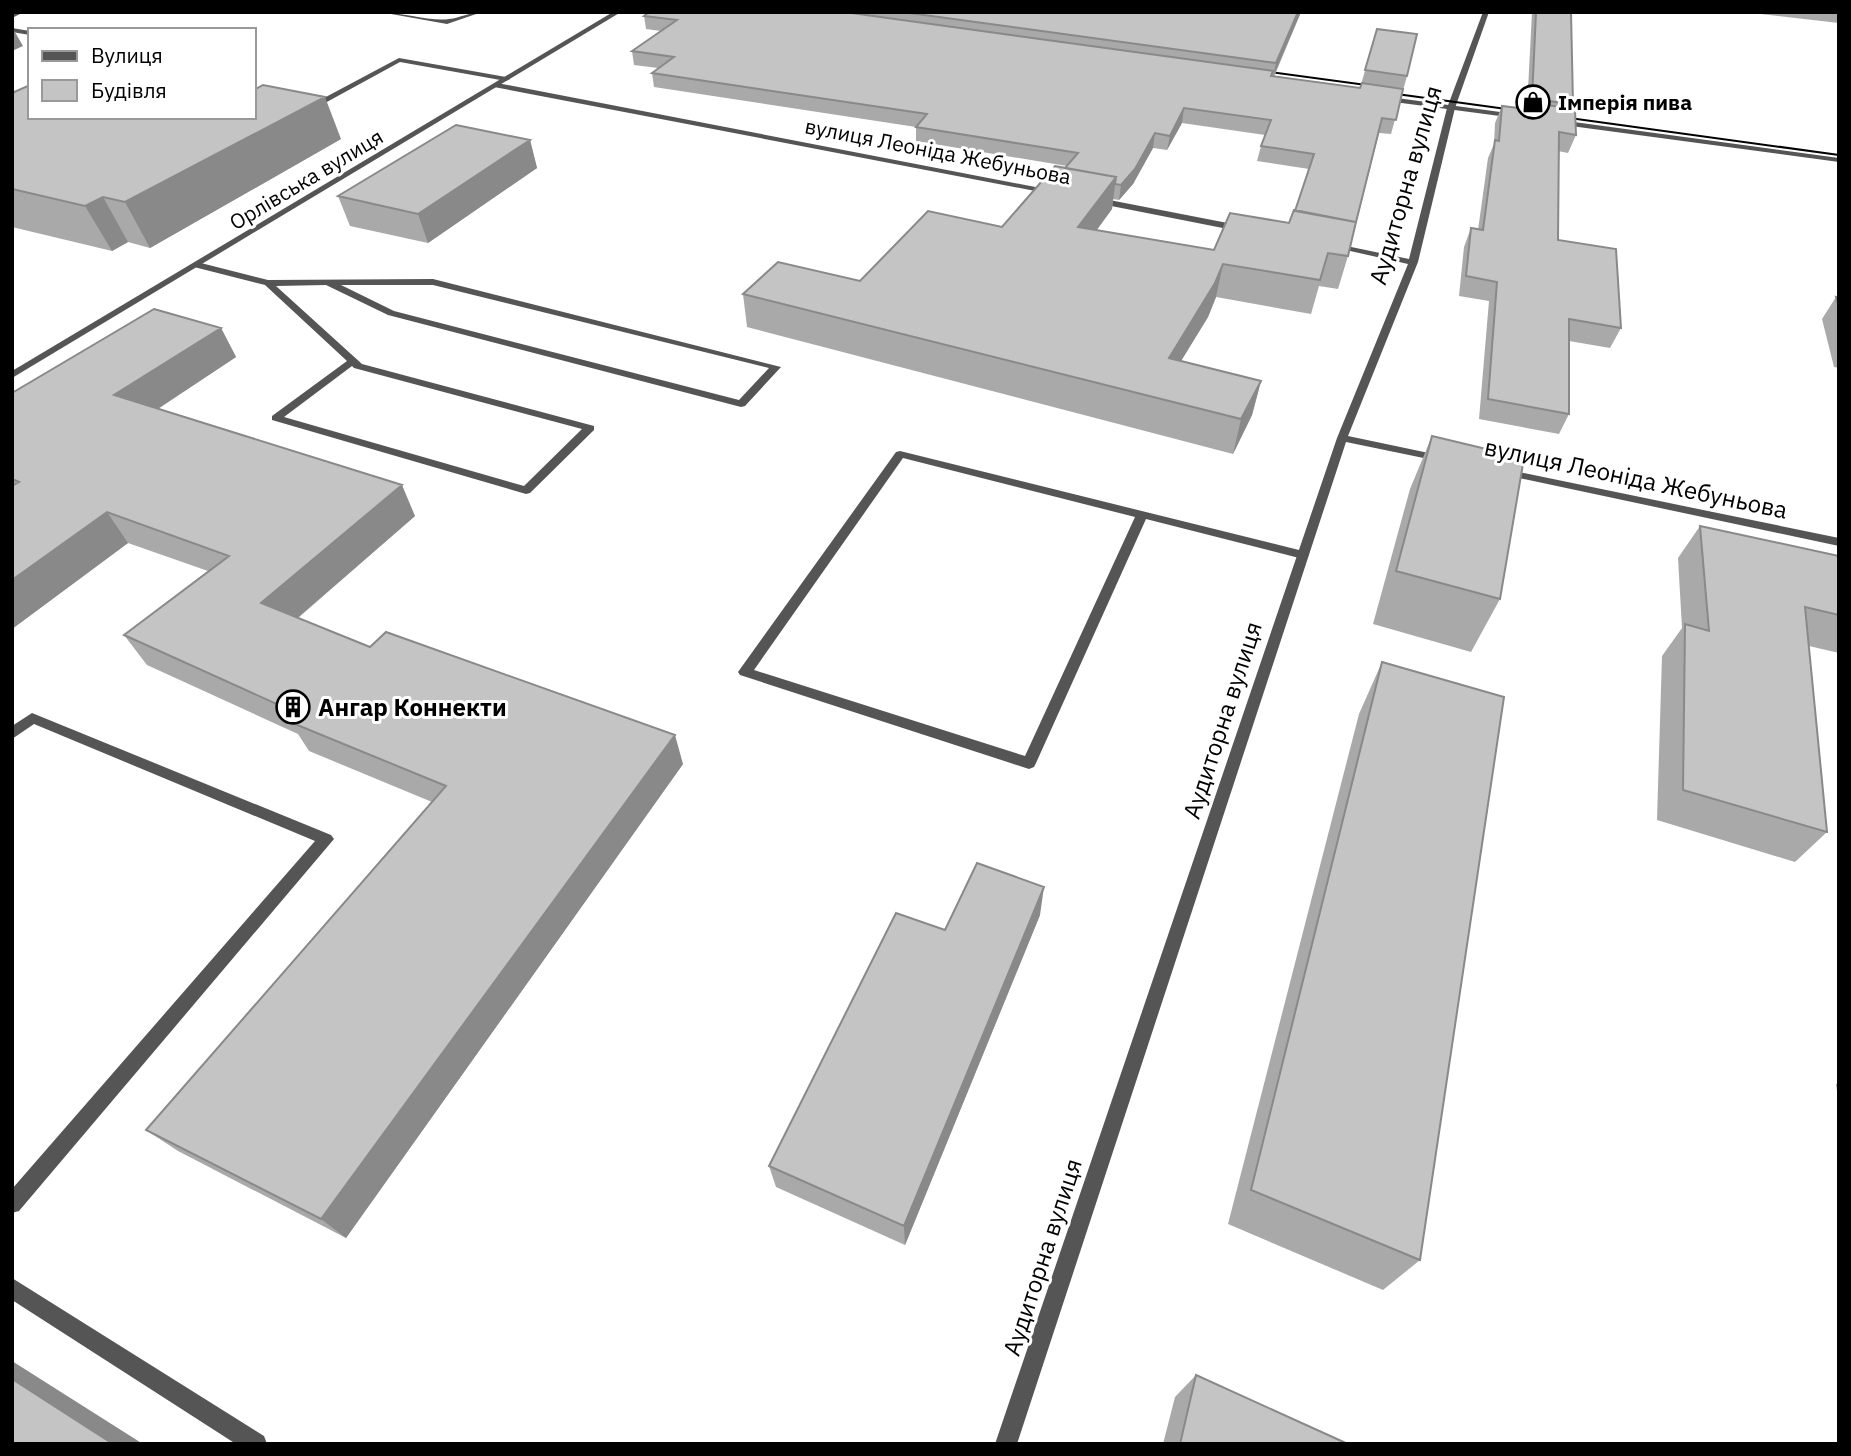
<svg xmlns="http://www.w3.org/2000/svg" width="1851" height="1456" viewBox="0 0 1851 1456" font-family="'IBM Plex Sans',sans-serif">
<rect width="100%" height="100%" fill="#fff"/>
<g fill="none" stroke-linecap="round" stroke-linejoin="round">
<path fill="#555" fill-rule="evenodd" d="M15,12H24L12,18V14Z
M380,12C400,12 433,22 449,19C460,18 470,12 482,12L447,24Z
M12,28L30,31V35L12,32Z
M399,58L506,77L510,79L506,81L400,62L314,109L307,107Z
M197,262L268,280L433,279L781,367L745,406L741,407L388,315L326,285L276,286L362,364L594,426V430L530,493L526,494L272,420V416L347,361L265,285L194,267V263ZM341,285H433L769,368L739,400L394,311ZM352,366L354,368L582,429L524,486L284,417Z
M900,451L1303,551L1309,555L1303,559L1146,519L1036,763L1034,767L1029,769L740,675L738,672L896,452ZM903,458L1135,517L1025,756L754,670Z
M32,713L331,835L334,839L19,1211L12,1213V1189L315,841L34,724L12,739V726Z
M12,1278L264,1436L267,1444H236L12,1300Z"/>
<path fill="#555" fill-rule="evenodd" d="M1382,96L1515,114L1519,116L1515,118L1379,100L1378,98Z
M1559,120L1839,158V162L1556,124V120Z"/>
<path fill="#555" fill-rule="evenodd" d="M1483,12H1489L1455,108L1418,262L1348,436L1443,456L1449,459L1443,462L1346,442L1017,1444H995L1337,438L1408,264L1328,246L1332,243L1409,259L1447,108Z
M497,83L1051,190L1055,192L1051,194L494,87Z
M1094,197L1243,226L1247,229L1243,232L1091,202V198Z
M1504,469L1839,538V546L1500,474L1498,472Z"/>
<path fill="#555" fill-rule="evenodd" d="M613,12H621L12,378V371Z"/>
<path stroke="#000" stroke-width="2" d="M1256,70L1381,87
M1382,92L1521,111
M1555,116L1839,155"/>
</g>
<path fill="#a9a9a9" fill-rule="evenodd" d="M649,12H1301L1274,77L1360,88L1377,29L1407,76L1391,134L1379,133L1348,256L1338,289L1319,286L1311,314L1216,297L1208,317L1181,361L1261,381L1252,415L1233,454L747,327L743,294L860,281L1002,227L1067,166L916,141V127L654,87L652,73L658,68L634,65L632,51L661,31L646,29L644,16ZM1182,123L1265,135L1261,146L1257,161L1309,169L1295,211L1289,223L1214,250L1097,230L1112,209L1113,199L1119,200L1133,184L1153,148L1167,150Z
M1532,12H1571L1573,104L1571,109L1576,135L1568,153L1558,151V240L1621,328L1610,348L1569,341V414L1559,434L1479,419L1489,301L1459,296L1464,247L1471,228L1478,230L1488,158L1494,144L1495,123L1502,106L1527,109Z
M1744,12H1839V23Z
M12,93L341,139L150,248L128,242L112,251L12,227Z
M530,140L537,168L428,243L350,226L338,196Z
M1836,297L1839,298V368L1834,367L1822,319Z
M221,328L236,357L158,409L415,516L298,618L370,647L683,764L346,1238L178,1151L146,1130L432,802L309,751L298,734L147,665L124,635L208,571L128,543L12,629V393Z
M1432,436L1500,599L1471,652L1373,624L1410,489Z
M1700,526L1839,556V653L1809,646L1827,832L1795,862L1657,820L1662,656L1682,628L1678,558Z
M1382,662L1420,1260L1383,1290L1228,1224L1359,714Z
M1040,915L905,1245L776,1187L769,1166L945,930Z
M1839,1083V1105L1836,1084Z
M1196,1375L1348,1444H1163L1175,1397Z"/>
<path fill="#898989" d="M1298,12H1301L1273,77L1276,63Z
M12,27L23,46L12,51Z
M325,97L341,139L150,248L125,202Z
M1184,108L1182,123L1167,150L1170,136Z
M1155,133L1153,148L1133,184L1119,200L1121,185Z
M530,140L537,168L428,243L418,214Z
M1116,177L1112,209L1075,259L1078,227Z
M103,197L128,242L112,251L85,206Z
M1223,264L1216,297L1208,317L1162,392L1169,358Z
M221,328L236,357L133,425L114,395Z
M1261,381L1252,415L1233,454L1241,419Z
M402,485L415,516L280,633L261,603Z
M107,512L128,543L12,629V580Z
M675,735L683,764L346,1238L321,1219Z
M1044,887L1040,915L905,1245L904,1226Z
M12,1361L143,1444H113L12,1379Z"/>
<path fill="#c4c4c4" stroke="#898989" stroke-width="2" d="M649,12H844L1273,71L1271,76L1360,88L1362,83L1403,89L1396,120L1382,118L1356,222L1295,211L1314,154L1261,146L1271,120L1184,108L1170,136L1155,133L1135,169L1121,185L1115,184L1116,177L1065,168L1078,153L916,127L927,114L652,73L674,57L632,51L677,20L644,16Z
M902,12H1298L1276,63Z
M1536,12H1571L1573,104L1532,99Z
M1377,29L1417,34L1407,76L1365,70Z
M30,85V117H254V90L263,85L325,97L125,202L103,197L85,206L12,189V93Z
M1533,103L1575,109L1576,135L1559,132L1558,240L1616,249L1621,328L1569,319V414L1488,399L1497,282L1466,276L1471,228L1483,230L1495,140L1499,141L1502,106L1533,110Z
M456,125L530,140L418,214L338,196Z
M1055,166L1116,177L1078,227L1214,250L1230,213L1289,223L1294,210L1356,222L1348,256L1328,253L1320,280L1223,264L1215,283L1169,358L1261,381L1241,419L743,294L778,262L860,281L928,211L1002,227Z
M1836,297L1839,298V309Z
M154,309L221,328L114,395L402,485L261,603L370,647L386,632L675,735L321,1219L146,1130L446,786L290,722L301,715L124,635L229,556L107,512L12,580V486L19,482L12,479V393Z
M1432,436L1524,458L1500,599L1396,571Z
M1700,526L1839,556V615L1805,607L1827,832L1683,790L1685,624L1709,631Z
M1382,662L1504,697L1420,1260L1251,1190Z
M977,863L1044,887L904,1226L769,1166L896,913L945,930Z
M1196,1375L1348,1444H1180Z
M12,1379L113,1444H12Z"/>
<defs>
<symbol id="shop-ring" viewBox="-11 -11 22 22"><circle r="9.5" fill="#fff" stroke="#000" stroke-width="1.5"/><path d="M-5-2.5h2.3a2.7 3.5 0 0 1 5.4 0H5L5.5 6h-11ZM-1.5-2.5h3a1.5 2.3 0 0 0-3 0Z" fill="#000"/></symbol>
<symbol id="building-ring" viewBox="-11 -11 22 22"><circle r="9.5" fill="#fff" stroke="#000" stroke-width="1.5"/><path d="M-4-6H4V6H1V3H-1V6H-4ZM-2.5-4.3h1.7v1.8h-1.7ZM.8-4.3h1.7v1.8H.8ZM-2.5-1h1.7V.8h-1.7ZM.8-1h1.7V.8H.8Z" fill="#000"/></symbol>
</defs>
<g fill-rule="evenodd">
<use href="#shop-ring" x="1514" y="83" width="38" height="38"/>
<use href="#building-ring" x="274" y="688" width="38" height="38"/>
</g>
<g text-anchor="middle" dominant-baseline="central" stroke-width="6" stroke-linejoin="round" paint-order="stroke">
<g font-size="21" font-weight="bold" fill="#000" stroke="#fff" text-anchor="start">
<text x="1558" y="102">Імперія пива</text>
</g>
<g font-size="21" fill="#000" stroke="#fff">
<text transform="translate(938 151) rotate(11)">вулиця Леоніда Жебуньова</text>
<text transform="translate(306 179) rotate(-31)">Орлівська вулиця</text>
</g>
<g font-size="24" fill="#000" stroke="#fff">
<text transform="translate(1405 185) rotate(-74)">Аудиторна вулиця</text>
<text transform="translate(1636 478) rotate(12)">вулиця Леоніда Жебуньова</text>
<text transform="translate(1222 720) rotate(-72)">Аудиторна вулиця</text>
<text transform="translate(1042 1257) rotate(-72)">Аудиторна вулиця</text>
</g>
<g font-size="24" font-weight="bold" fill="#000" stroke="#fff" text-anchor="start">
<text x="318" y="707">Ангар Коннекти</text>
</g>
</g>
<rect width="1851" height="1456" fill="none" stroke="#000000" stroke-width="28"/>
<rect x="28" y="28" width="228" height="91" fill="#ffffff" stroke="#999999" stroke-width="2"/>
<rect x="42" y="51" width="35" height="10" fill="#555555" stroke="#999999" stroke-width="2"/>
<text x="91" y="63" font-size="21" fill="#000000">Вулиця</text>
<rect x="42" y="80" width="35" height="21" fill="#c4c4c4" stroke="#999999" stroke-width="2"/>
<text x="91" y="98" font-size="21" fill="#000000">Будівля</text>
</svg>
